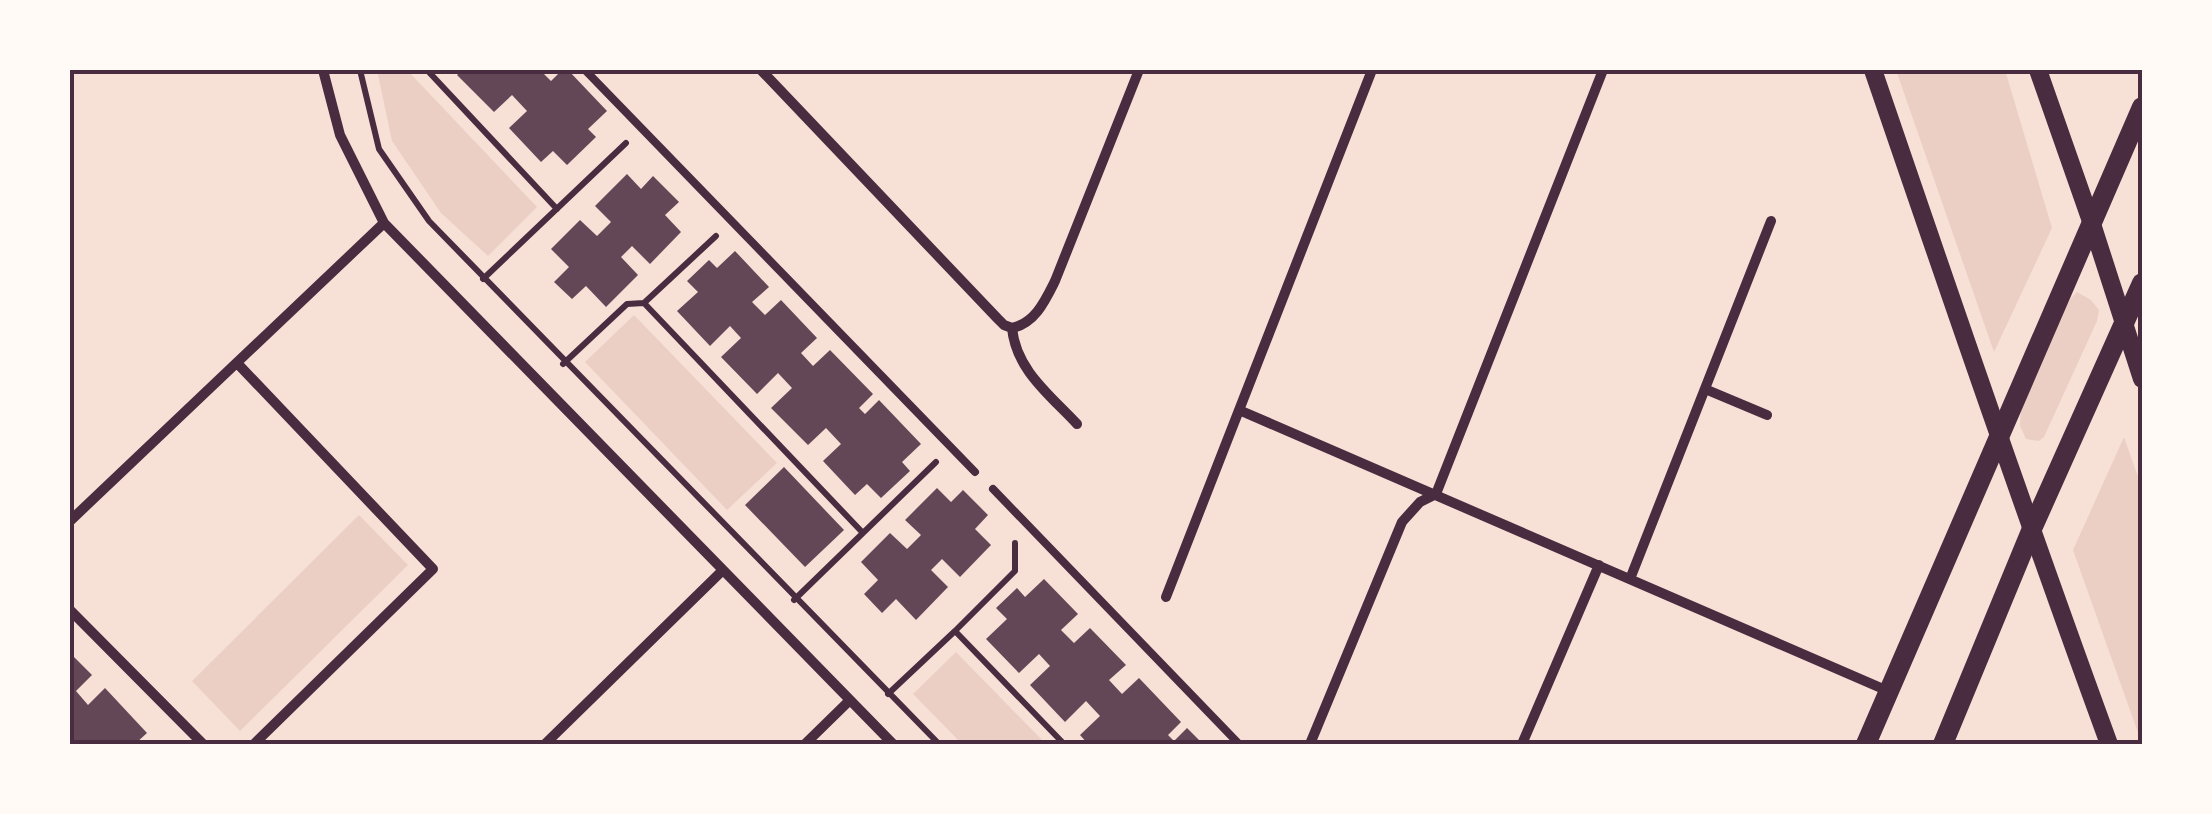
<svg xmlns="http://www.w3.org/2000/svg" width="2212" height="814" viewBox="0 0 2212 814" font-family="Raleway,sans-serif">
<rect width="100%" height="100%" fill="#f7e1d7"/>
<path fill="#ebcfc5" d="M377,70H407L537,207L488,256L441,213L392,141Z
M1896,70H2005L2052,228L1994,352Z
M2077,292L2091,300L2099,310L2097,321L2044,437L2039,441L2026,439L2020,426L2021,407L2064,310L2071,298Z
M634,315L777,463L727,510L585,362Z
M2124,437L2142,488V744L2073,550Z
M359,515L408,565L240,731L192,681Z
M956,652L1046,744H962L913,694Z"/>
<path fill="#644757" d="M462,70H549L544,74L551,81L562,70H568L607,111L588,129L596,137L567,165L553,151L541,162L509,128L527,111L512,95L494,112L457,75Z
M627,174L641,189L653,176L679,202L665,215L681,232L650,264L632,246L621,257L638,275L606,307L586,286L572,299L554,282L569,267L551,249L580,220L597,236L611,222L595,206Z
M735,251L769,287L752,302L765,315L781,300L817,338L801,353L813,366L830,350L873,394L859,408L865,414L879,400L921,444L902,462L910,471L881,498L867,484L855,495L823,461L841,444L826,428L808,445L771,408L792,388L778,373L757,394L721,357L741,338L730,326L710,346L677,311L698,292L687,281L709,260L717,268Z
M784,467L844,530L805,567L745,505Z
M937,488L951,502L963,490L988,515L975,529L991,545L960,577L942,559L931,570L948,587L916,620L896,599L882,613L864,594L878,580L861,562L890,533L907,549L921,535L905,520Z
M1044,579L1078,614L1061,630L1074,643L1090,628L1126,665L1109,680L1122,694L1139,678L1181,722L1168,735L1174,741L1187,728L1203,744H1088L1080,735L1100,716L1086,701L1065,722L1030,685L1050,666L1039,654L1019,673L986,639L1007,619L996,608L1017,588L1025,597Z
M70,653L92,675L76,691L88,705L105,688L147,733L135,744H70Z"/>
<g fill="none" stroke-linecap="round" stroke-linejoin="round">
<path stroke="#4a2c40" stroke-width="6" d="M360,70L379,149L429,221L939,744
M427,70L557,209
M716,236L644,303L863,533
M483,279L626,143
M563,364L627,304L644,303
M794,600L936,462
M955,631L1015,571V543
M888,694L955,631L1064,744"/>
<path stroke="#4a2c40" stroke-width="8" d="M585,70L975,472
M993,489L1239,744"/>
<path stroke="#4a2c40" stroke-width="10" d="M323,70L340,135L384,223L893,744
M761,70L998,319L1004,325L1012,328
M1012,328C1035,323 1045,301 1055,281L1139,70
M1012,328C1016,370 1050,395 1077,424
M237,363L433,569L254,744
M1705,389L1767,415
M1239,410L1888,691
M1436,494L1603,70
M70,521L384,223
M1630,579L1771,221
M1166,597L1372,70
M70,610L203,744
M545,744L723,570
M805,744L850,700
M1310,744L1402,522L1420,502L1436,494
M1522,744L1599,565"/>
<path stroke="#4a2c40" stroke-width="18" d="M1873,70C1950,295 2027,520 2109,744
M2038,70L2092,224L2142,379"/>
<path stroke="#4a2c40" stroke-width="20" d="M1866,744L2142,107
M1943,744L2031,531L2142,283"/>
</g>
<rect width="2212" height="814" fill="none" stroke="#fffaf5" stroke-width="145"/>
<rect x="72" y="72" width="2068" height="670" fill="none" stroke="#4a2c40" stroke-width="4"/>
</svg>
